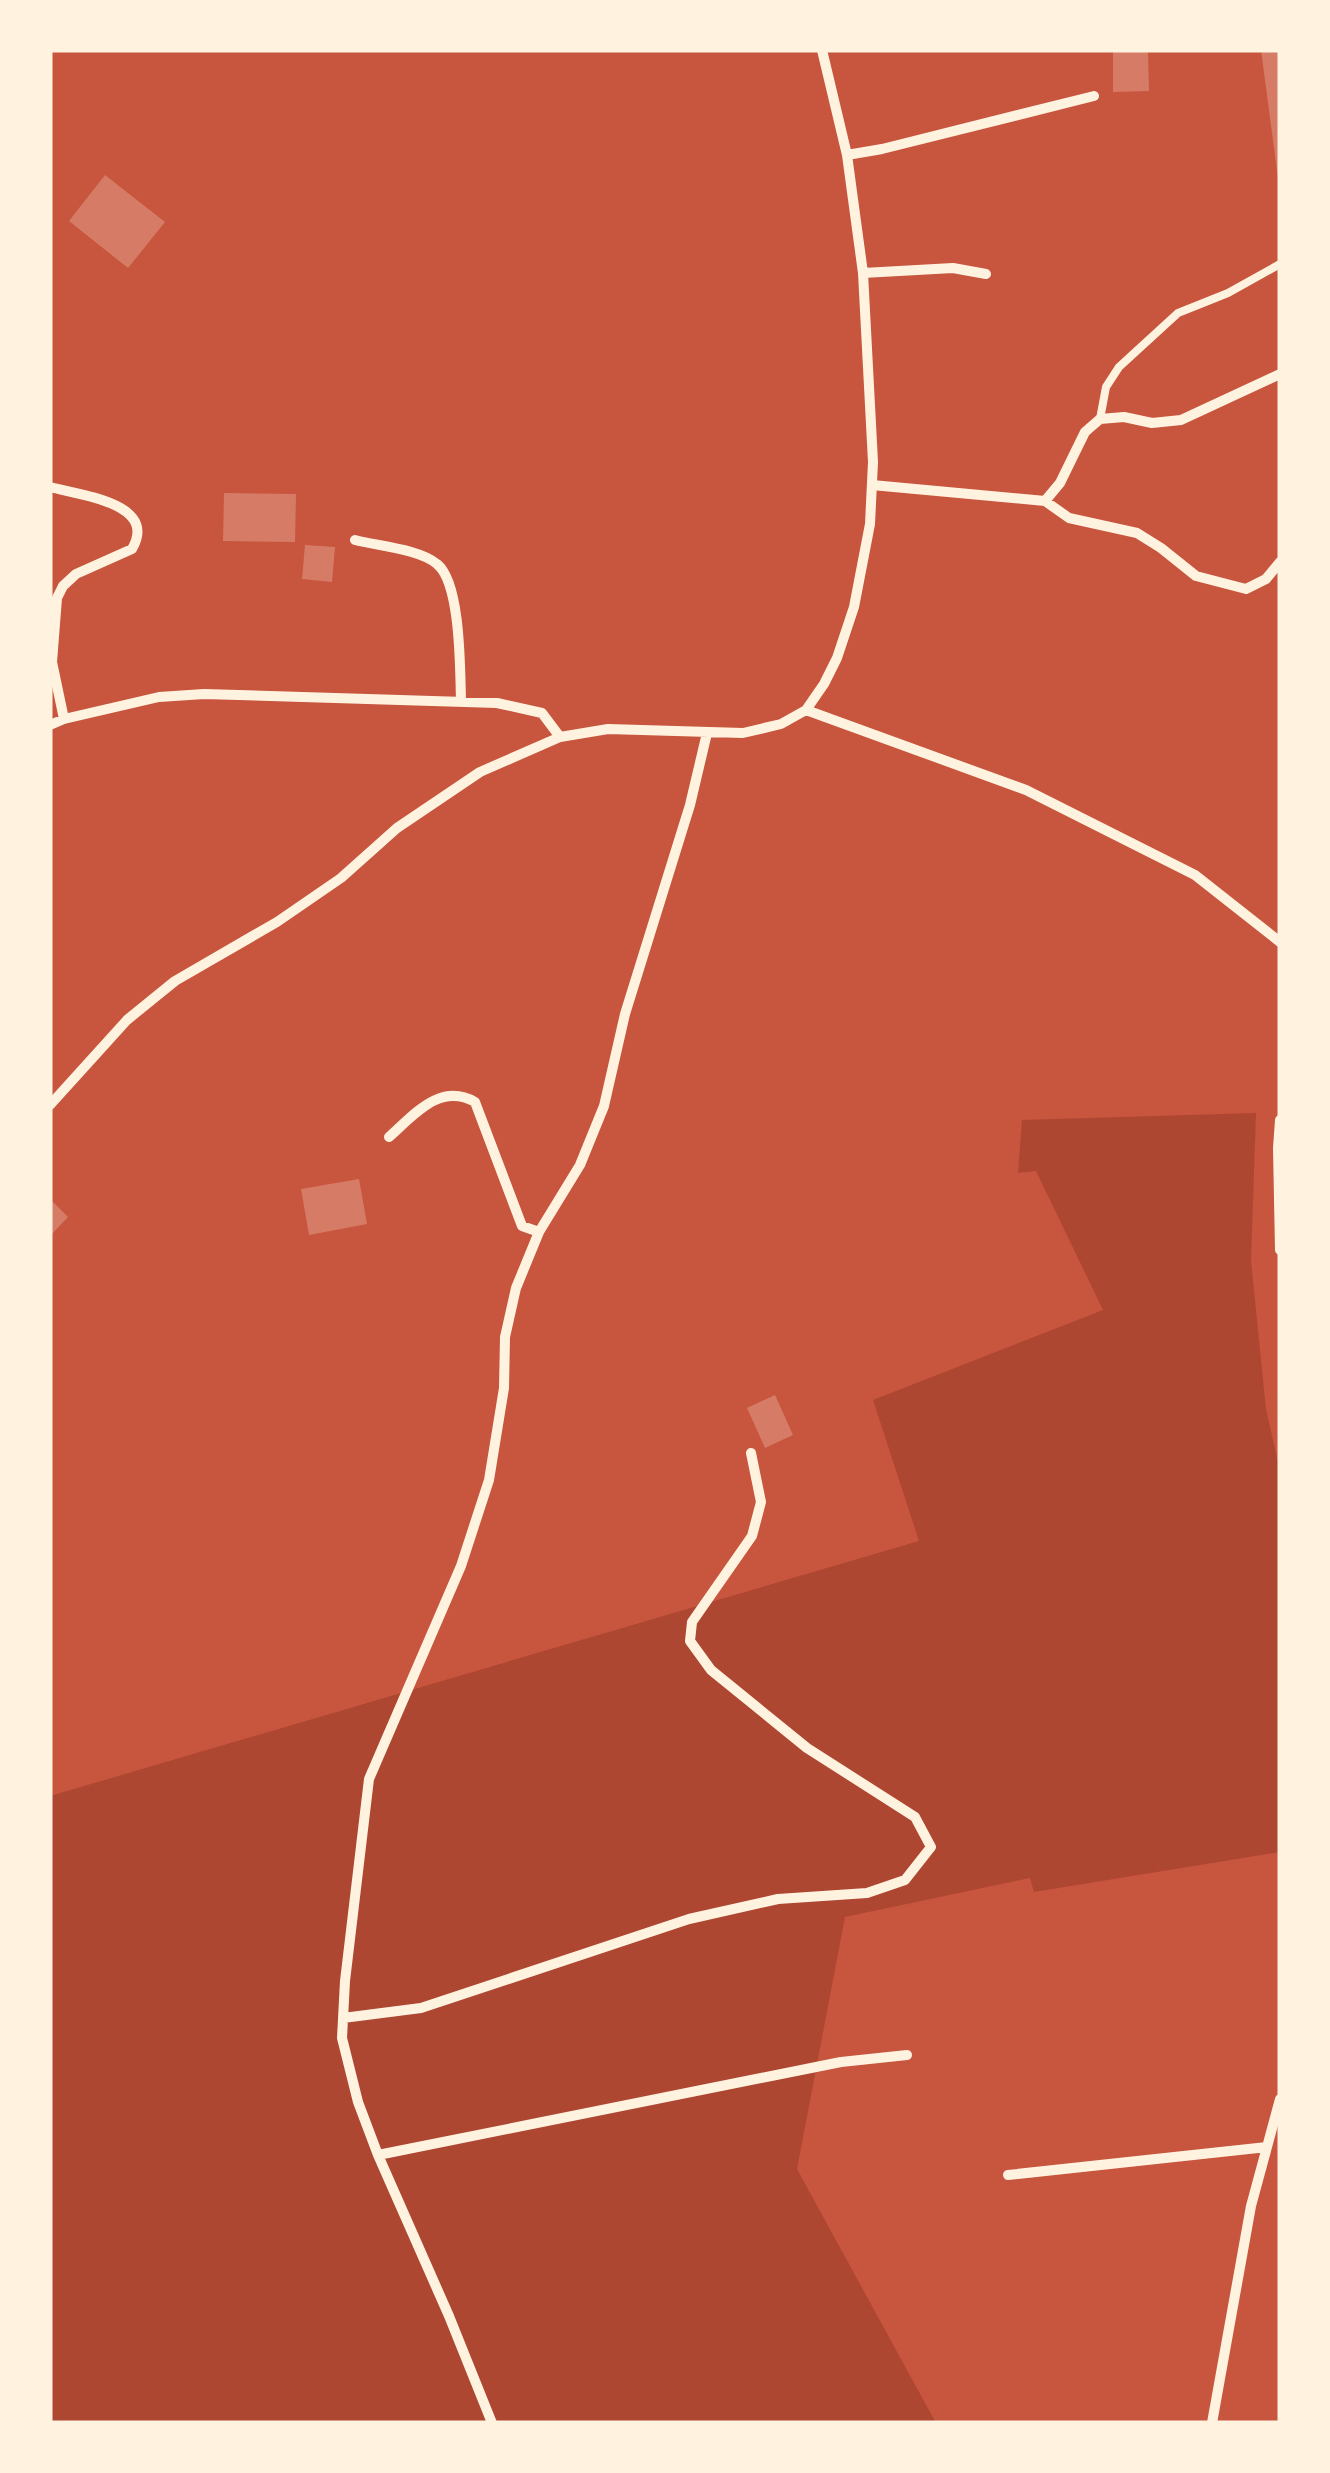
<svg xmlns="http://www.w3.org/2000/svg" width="1330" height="2473" viewBox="0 0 1330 2473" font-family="Roboto,sans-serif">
<rect width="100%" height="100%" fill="#c8553d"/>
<path fill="#ae4732" d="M1256,1113L1251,1261L1266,1409L1280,1471V1852L1034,1892L1030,1878L845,1917L797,2169L936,2423H50V1796L919,1541L873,1400L1103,1310L1036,1171L1018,1173L1022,1120Z"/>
<path fill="#d67c66" d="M1261,50H1280V178H1278Z
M1113,51H1148L1149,91L1113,92Z
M105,175L165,222L128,268L69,221Z
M224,493L296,494L295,542L223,541Z
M305,545L335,547L332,582L302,579Z
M359,1179L367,1224L309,1235L301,1189Z
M50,1199L68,1217L50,1236Z
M775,1395L793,1435L765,1448L747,1408Z"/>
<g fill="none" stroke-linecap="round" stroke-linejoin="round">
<path stroke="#fff3e0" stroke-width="8" d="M1100,419L1106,387L1119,367L1178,313L1228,293L1280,264"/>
<path stroke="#fff3e0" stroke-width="10" d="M847,155L882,149L1094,96
M863,273L953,268L986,274
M872,485L1045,501L1069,518L1137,533L1161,548L1196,576L1246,589L1266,579L1280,562
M50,487C79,495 159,503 132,549L76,574L63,586L57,598L52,662L64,719
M1045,501L1060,483L1085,432L1100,419L1124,417L1152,423L1181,420L1280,374
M355,540C378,546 419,549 437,564C461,583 460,670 461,701
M806,710L1026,790L1195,875L1280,942
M50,725L64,719L159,697L204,694L497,703L542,713L560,737
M50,1105L127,1020L175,981L277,922L341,878L397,828L480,772L560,737L608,729L743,733L781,724L806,710L824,684L837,658L854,607L870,524L873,462L863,273L847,155L822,50
M1280,1120L1278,1148L1280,1250
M389,1137C414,1115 440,1082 475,1102L522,1226L539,1232
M343,2018L421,2008L689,1919L778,1899L867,1893L905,1880L931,1847L915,1817L807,1748L711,1670L690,1641L692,1622L752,1536L761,1502L751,1453
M378,2155L841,2062L907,2055
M1008,2175L1267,2147
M492,2423L449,2316L378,2155L358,2102L342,2038L345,1981L369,1779L461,1566L489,1480L504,1388L505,1337L516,1288L539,1232L580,1165L604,1106L625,1014L690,805L707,733
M1212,2423L1251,2206L1280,2099"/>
</g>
<rect width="1330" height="2473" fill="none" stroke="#fff3e0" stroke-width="105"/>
</svg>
